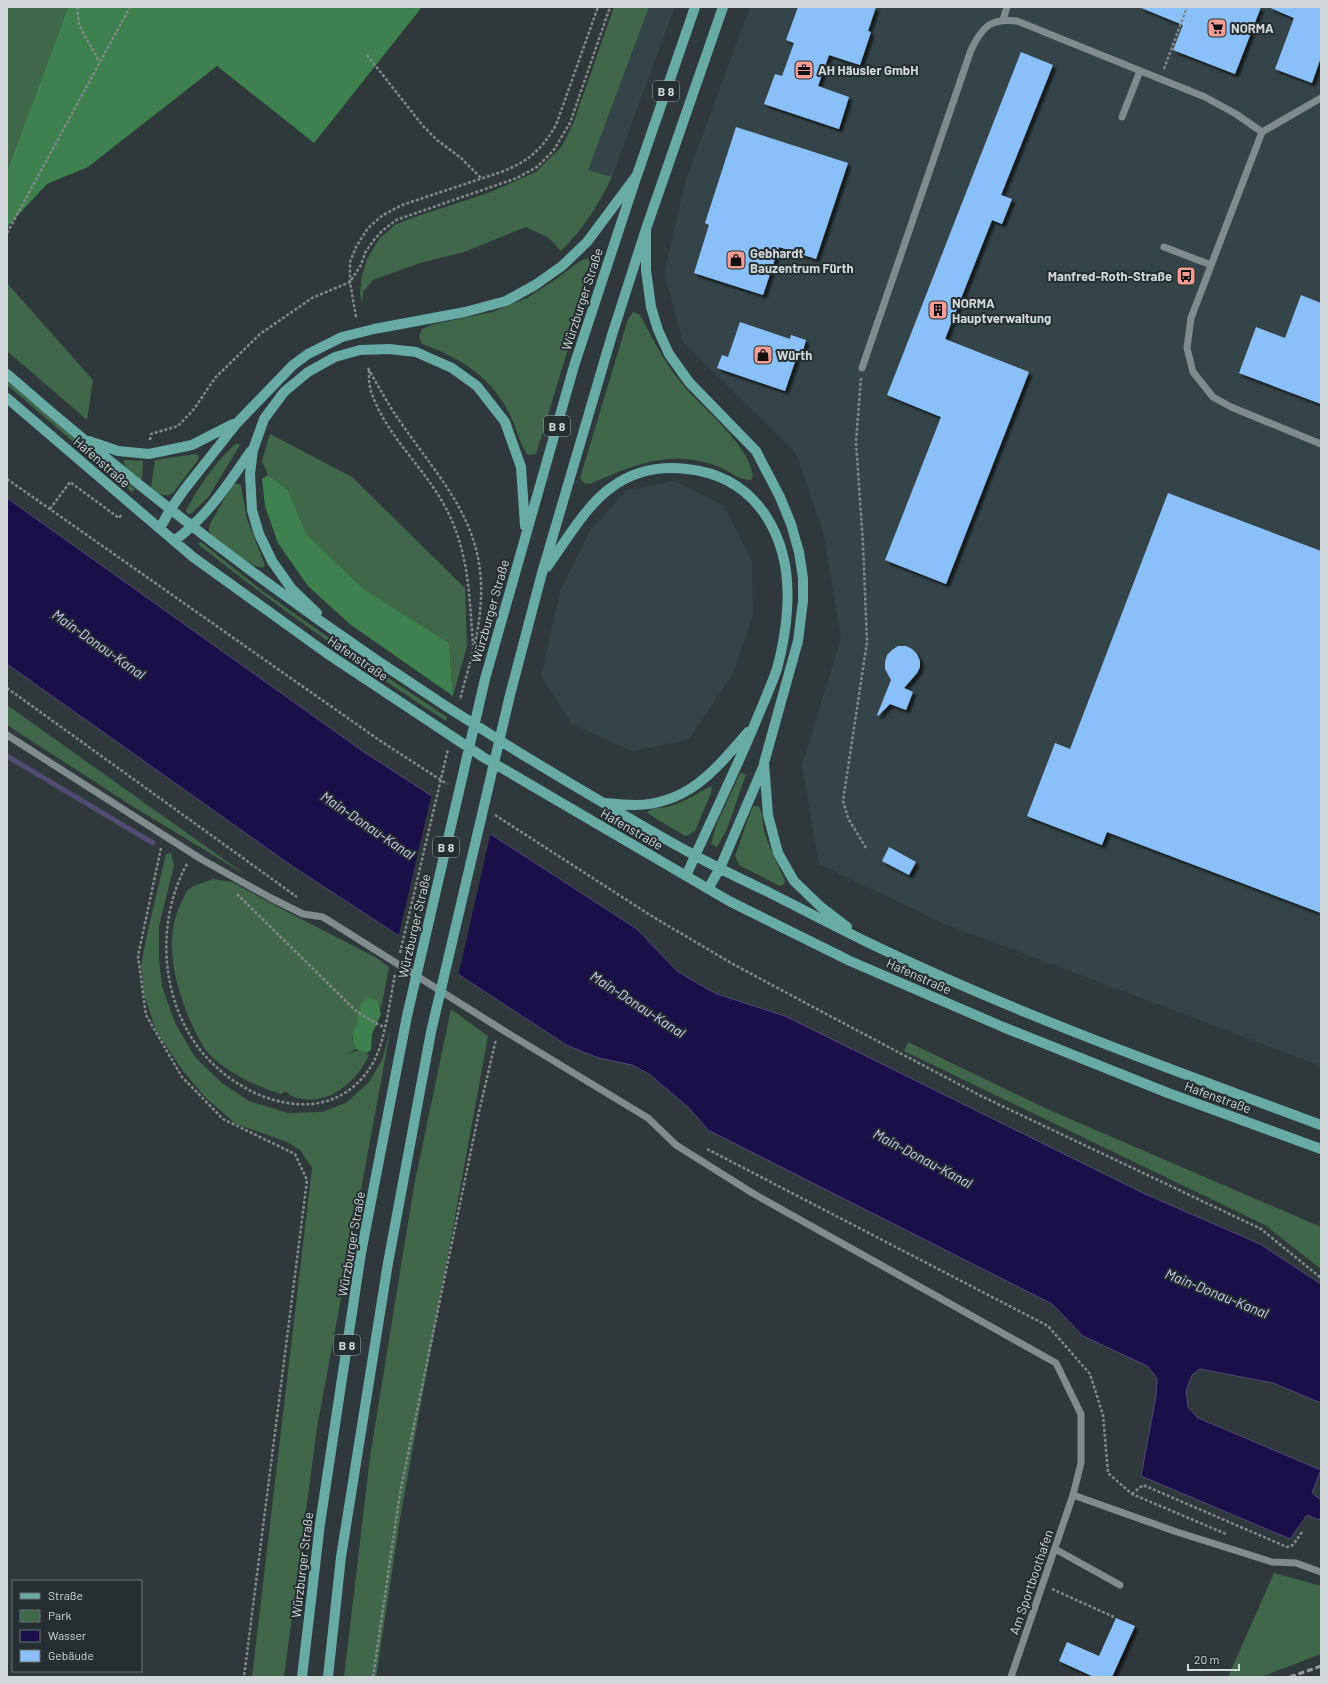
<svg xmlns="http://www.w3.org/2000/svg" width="1328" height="1684" viewBox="0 0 1328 1684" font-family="Barlow,sans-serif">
<defs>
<filter id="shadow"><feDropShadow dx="3.5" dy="3.5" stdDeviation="1" flood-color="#0009"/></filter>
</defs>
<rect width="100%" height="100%" fill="#2f383a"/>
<path fill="#354449" d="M649,7H675L612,177L587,170Z
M750,7H1321V1066L945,924L819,864L802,765L841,638L824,535L796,453L683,342L664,273L686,179Z
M674,481L724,506L752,561L753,615L733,674L688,740L632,751L572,724L541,676L560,591L591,529L627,490Z"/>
<path fill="#406749" d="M7,7H68L7,171Z
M614,7H649L588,170L612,177C598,206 584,228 561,251L549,238L526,227L464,252L420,263L373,280L363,292L362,303L360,294L362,275L367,259L379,239L395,225L412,218L488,193L536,172L562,146L573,124Z
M588,258L592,270L536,454L528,455C522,449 516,428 512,419C494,379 462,358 422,344L419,336L422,329L431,325L492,312L527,298L556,279L580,261Z
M7,283L93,380L87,420L7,351Z
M633,312L640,315C653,339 665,364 683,385C703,409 749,444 753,476L751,480C735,479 731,471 717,466C670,449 633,465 590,484L584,483L580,478L628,319Z
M7,381L135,489L132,492L7,385Z
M270,434L352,477L465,588L467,646L453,696L449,643L364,589L307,535L288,490L268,475L262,461Z
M237,443L240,445L209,496L191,514H188L186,511C196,490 219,457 237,443Z
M195,454L199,456L198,460L173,493C164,498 159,494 151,488L155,460Z
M125,460L143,461L142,480L126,468L123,461Z
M235,483L241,485L247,519L265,565L263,568C251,568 221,542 211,535L209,530L210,524L232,485Z
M201,542L264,592L342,647L447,717L446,721C361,666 279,608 200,546L198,543Z
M7,705L246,875L137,809L7,725Z
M740,773L746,774L727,829L717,847L711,844L716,826Z
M711,786L712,787L711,793L695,831L689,835L685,836L647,813C650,807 661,808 667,807C681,804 698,793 711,786Z
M754,806H758C764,812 762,822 764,830C769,848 778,864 785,881L784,884L780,886L739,865L735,856L752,808Z
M171,853L174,865L159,926V959L162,986L175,1023L195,1057L222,1083L249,1101L288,1113L322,1112L346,1103L369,1082L382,1060L391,1027L317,1428L284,1677H252L312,1168L300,1150L287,1142L236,1124L205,1097L183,1071L156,1031L144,994L141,966L147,934L166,854Z
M213,879L232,882L280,908L375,957L389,967L381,1009L378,1001L358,1013C358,1016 359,1020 358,1023C354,1036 349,1034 356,1049L347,1054L360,1050L369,1055C358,1080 331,1104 302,1099C294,1097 291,1097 286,1091L281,1094C258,1087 230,1074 212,1057C202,1047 195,1031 189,1018C174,981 163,938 182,901C184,898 185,893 188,890C193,885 206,882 213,879Z
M451,1009L488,1036L401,1513L376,1677H344L370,1457L414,1186Z
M908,1042L1047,1109L1321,1227V1269L1265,1225L904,1051Z
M1274,1573L1321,1586V1654L1261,1677H1228Z"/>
<path fill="#3f804f" d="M68,7H422L314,143L217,66L88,167L47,184L7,227V171Z
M268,475L288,490L307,535L364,589L449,643L453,696L351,625L308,586L278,543L265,506L262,479Z
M368,997L378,1001L381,1014L372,1034L371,1050L366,1053L356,1049L353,1042V1032L358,1022V1013L361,1004Z"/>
<path fill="#1b0f49" stroke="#524b74" d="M7,498L364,752L637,929L677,971L704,987L717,994L785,1016L1143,1193L1260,1244L1321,1284V1403L1273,1383L1200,1369L1192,1375L1186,1391L1188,1407L1198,1418L1321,1470L1312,1493L1321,1500V1516L1319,1520L1307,1515L1290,1539L1141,1476L1156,1396L1157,1378L1147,1366L1083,1336L1052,1304L708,1130L689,1108L649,1074L632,1065L599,1058L568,1046L292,866L7,664Z"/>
<path fill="#2f383a" d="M432,793L491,832L458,977L398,938Z"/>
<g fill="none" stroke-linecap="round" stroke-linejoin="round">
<path stroke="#524b74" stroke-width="5" d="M7,756L153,843"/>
</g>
<path fill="#89c0fa" filter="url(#shadow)" d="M798,7H876L868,31L871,32L860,65L829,55L818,86L849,97L839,129L764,104L775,74L782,76L794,43L786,40Z
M1139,7H1261L1235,74L1173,50L1183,25Z
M1268,7H1321V57L1312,83L1275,69L1294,18Z
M1021,52L1053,65L1001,195L1012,199L1002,224L992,220L945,339L1029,372L946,584L885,560L941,417L887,395Z
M736,127L848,163L816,259L779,247L763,295L694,273L709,225L705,223Z
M1301,295L1321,303V404L1239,373L1256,327L1285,338Z
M740,322L790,339L791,335L806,340L802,354L798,353L785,391L717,368L722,355L728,357Z
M1168,493L1321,551V913L1107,832L1102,845L1027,816L1055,743L1070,749Z
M898,646H906L912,649L917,654L920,661V667L917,673L904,688L913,692L906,710L890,704L878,716L877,715L891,680L885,669V662L887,655L892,650Z
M889,847L916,862L909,875L882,861Z
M1116,1618L1135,1626L1112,1677H1094L1059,1661L1067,1642L1099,1656Z"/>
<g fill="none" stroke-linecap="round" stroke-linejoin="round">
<path stroke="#828a8c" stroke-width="2.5" stroke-dasharray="3 2" stroke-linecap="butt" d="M77,7L79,25L99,61
M367,55L423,126L437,140L461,158L481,178
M1164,69L1187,7
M7,233L130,7
M356,317L350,282V262L356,247L368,228L383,215L402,205L504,171C530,160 542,149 556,125L598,7
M368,368C378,386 388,404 399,420C443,484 489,527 480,611C478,641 467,671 460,700
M369,370C369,378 369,387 372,394C386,434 421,465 442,501C469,548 469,592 473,645
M861,378L856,442L863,544L867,642L843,801L848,818L866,848
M150,440L151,434L178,426L194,409L215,378L260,334L312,298L350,282L361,265L365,253L373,241L382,231L396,220L517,178L537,167L553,151L570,123L610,7
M7,479L379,740L447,784
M50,509L70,482L119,518L122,514
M7,688L297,897
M495,815L650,915L731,963L828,1015L983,1097L1261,1229L1321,1278
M161,848L138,956L146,1015L182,1077L223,1119L295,1154L307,1180L244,1677
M187,864C156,920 160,996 198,1047C239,1102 331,1135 373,1063C386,1039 389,1003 395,975
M237,894L356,1011L375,1023L384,1027
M400,953L448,749
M707,1149L1048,1326L1090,1374L1103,1415L1108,1473L1132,1494L1226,1534
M1132,1494L1143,1485L1287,1547L1293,1545L1302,1532
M1052,1589L1114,1617
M373,1677L400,1493L479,1112L496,1039"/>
<path stroke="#808b8e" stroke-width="7" d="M1003,20L1007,7
M1122,117L1140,71
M1262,132L1191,318L1187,348L1193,372L1213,397L1231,407L1321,444
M1262,132L1321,98
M1164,247L1211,265
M862,368L971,50C982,27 990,18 1017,21L1205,97L1236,114L1262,132
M7,735L201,859L271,898L303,914L323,917L501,1029L648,1118L676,1145L754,1194L1056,1363L1081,1414V1463L1073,1495L1011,1677
M1073,1495L1177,1532L1272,1562L1296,1563L1321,1572
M1055,1549L1120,1585"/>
<path stroke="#67aba4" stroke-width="10" d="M723,7L646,229V270L651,307L658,330L669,354L689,382L756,451L780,497L791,524L799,552L803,578V601L798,641L764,763L768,815L778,853L794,881L821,907L847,927
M7,374C181,526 365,661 563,779C607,805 651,832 696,856C718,868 741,879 764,890C798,907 832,925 867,942C1014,1013 1168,1068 1321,1125
M7,398L193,557L325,652L483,757L729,901L850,961L1003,1027L1168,1093L1321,1149
M89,441L118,451L149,454L192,445L233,424
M160,528L170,510L184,490L237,423L293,365L308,354L342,337L374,329L465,312L506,301L535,285L562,266L587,242L637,175L695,7
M174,541C209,515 227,485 251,451
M547,567C565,542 587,504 612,487C634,471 661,466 687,469C761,477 792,542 787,610C786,629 782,650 777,669C771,686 763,704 756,721C734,774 709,824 686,876
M317,613L291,588L272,561L259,534L252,510L250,474L253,450L264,419L284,392L308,372L335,357L360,350L389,349L416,352L452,368L477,386L505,422L521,467L525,526
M605,803C615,804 625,805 635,805C689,804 716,769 748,732
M708,889L720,868L764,765
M302,1677L320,1524L361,1253L407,1016L485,679L574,366L637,175
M328,1677L341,1557L388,1263L431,1032L510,695L542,573L612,335L646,229"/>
<path stroke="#92999b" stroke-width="3" stroke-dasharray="6 3" stroke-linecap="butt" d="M1290,1677L1321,1666"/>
</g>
<defs>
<symbol id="supermarket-square" viewBox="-11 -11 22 22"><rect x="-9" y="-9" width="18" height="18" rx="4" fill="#f59c94" stroke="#252e30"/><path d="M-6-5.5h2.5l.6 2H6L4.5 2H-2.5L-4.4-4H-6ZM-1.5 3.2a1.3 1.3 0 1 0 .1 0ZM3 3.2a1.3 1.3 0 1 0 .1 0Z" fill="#111"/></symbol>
<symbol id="office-square" viewBox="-11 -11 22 22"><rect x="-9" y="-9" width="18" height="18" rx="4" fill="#f59c94" stroke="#252e30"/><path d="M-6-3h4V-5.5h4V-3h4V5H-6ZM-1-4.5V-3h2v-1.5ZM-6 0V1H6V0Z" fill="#111"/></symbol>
<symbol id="shop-square" viewBox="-11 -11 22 22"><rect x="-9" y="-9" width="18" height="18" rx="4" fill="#f59c94" stroke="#252e30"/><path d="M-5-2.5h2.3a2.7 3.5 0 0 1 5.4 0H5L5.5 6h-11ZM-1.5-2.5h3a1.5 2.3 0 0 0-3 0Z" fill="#111"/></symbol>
<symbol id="bus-square" viewBox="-11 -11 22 22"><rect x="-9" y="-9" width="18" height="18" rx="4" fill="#f59c94" stroke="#252e30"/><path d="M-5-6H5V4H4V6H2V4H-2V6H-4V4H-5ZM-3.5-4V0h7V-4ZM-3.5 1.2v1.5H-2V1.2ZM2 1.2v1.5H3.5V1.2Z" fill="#111"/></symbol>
<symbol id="building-square" viewBox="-11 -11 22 22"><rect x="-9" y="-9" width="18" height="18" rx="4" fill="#f59c94" stroke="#252e30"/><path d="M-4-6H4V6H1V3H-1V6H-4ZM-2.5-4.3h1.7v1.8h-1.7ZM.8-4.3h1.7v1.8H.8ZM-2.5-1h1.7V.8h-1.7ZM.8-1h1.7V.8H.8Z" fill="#111"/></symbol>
</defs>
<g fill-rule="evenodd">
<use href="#supermarket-square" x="1206" y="17" width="22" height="22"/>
<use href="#office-square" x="793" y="59" width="22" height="22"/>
<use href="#shop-square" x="725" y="249" width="22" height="22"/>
<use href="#bus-square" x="1175" y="265" width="22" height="22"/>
<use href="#building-square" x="927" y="299" width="22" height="22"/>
<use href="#shop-square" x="752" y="344" width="22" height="22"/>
</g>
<g text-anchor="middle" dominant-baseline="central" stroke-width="4" stroke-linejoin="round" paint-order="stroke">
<g fill="#252e30" stroke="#9ea5a7" stroke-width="1">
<rect x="653" y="81" width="26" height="20" rx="3"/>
<rect x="544" y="416" width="26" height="20" rx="3"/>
<rect x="433" y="837" width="26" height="20" rx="3"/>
<rect x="334" y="1335" width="26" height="20" rx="3"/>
</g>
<g font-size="12" font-weight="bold" fill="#d2d8da">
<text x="666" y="91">B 8</text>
<text x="557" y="426">B 8</text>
<text x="446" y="847">B 8</text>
<text x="347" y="1345">B 8</text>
</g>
<g font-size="13" font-weight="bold" fill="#d2d8da" stroke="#252e30" text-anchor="start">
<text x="1231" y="28">NORMA</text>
<text x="818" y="70">AH Häusler GmbH</text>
<text x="750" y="253">Gebhardt<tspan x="750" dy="15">Bauzentrum Fürth</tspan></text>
<text x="1172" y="276" text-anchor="end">Manfred-Roth-Straße</text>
<text x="952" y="303">NORMA<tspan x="952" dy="15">Hauptverwaltung</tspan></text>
<text x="777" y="355">Würth</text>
</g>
<g font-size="13" fill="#d2d8da" stroke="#252e30">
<text transform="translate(582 299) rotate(-72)">Würzburger Straße</text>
<text transform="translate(102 462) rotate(41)">Hafenstraße</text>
<text transform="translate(490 611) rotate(-74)">Würzburger Straße</text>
<text transform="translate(358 658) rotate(34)">Hafenstraße</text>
<text transform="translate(632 829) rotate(30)">Hafenstraße</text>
<text transform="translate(414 926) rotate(-77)">Würzburger Straße</text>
<text transform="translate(919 976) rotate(24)">Hafenstraße</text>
<text transform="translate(1218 1097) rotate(20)">Hafenstraße</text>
<text transform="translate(351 1244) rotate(-80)">Würzburger Straße</text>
<text transform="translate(302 1565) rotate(-83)">Würzburger Straße</text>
<text transform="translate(1031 1582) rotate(-71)">Am Sportboothafen</text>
</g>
<g font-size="14" font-style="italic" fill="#d0d1f7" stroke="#252e30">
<text transform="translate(99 644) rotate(35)">Main-Donau-Kanal</text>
<text transform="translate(368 825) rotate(34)">Main-Donau-Kanal</text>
<text transform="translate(638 1004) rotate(33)">Main-Donau-Kanal</text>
<text transform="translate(923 1158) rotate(28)">Main-Donau-Kanal</text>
<text transform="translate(1217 1293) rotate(22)">Main-Donau-Kanal</text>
</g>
</g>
<rect width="1328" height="1684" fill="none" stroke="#d2d8da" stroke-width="16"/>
<rect x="12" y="1580" width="130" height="92" fill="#252e30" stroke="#6a7274"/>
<rect x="20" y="1593" width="20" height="6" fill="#67aba4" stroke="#6a7274"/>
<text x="48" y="1600" font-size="12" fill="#d2d8da">Straße</text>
<rect x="20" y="1610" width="20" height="12" fill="#406749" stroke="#6a7274"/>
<text x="48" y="1620" font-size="12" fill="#d2d8da">Park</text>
<rect x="20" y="1630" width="20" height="12" fill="#1b0f49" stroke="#6a7274"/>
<text x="48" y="1640" font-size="12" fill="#d2d8da">Wasser</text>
<rect x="20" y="1650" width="20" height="12" fill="#89c0fa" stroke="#6a7274"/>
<text x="48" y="1660" font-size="12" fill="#d2d8da">Gebäude</text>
<path d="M1188 1664v6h51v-6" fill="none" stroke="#d2d8da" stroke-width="2"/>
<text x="1194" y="1664" font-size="12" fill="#d2d8da" stroke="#252e30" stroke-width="3" paint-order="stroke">20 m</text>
</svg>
